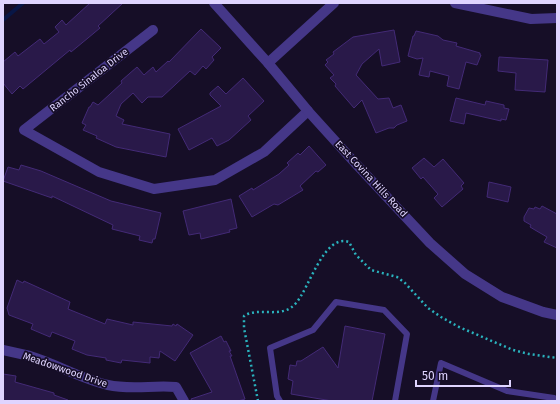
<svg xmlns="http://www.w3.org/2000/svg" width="560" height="404" viewBox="0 0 560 404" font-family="'Fira Sans',sans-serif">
<rect width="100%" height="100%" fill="#160e27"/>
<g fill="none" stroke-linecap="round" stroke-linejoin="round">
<path stroke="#081646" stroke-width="4" d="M3,20L23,3"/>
</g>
<path fill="#291949" stroke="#432a76" d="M90,3H123L98,26L100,28L88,38L71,52L70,50L23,89L20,86L12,94L3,83V62L15,52L18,56L40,39L44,44L59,32L55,27L62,20L66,25Z
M201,29L221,48L212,57L214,60L206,69L203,66L195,75L190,71L162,97H148L142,103L133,93L121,104L116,116L124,120L122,124L170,134L166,157L116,147L96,138L97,136L83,130L86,125L82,123L89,107H90L93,102L98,105L122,83L121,81L137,67L144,75L153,67L156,72L168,61L169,62Z
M394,30L400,62L382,66L379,49L362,64L356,75L378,99L389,98L393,108L401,105L407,121L397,125L394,128H389L376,133L362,100L354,108L335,86L336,84L330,78L334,75L325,65L328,62L326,60L334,54L333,52L353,37Z
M416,31L438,36L443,40L457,43L456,46L480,53V55H481L477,65L466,62L459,89L447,86L449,76L430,71L429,77L419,75L423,58L417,59L408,56L413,36H414Z
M499,57L548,60L545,92L515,90L516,73L498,71Z
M243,78L264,101L248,116L251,120L229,140L217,146L212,138L189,150L178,129L221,106L210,95V93L218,86L226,94Z
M456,98L485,105L486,101L504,105V108L509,109L506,120L501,119V121L466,113L464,124L450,121Z
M309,146L326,165L318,172L316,171L300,186L303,190L278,205L274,204L252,217L239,196L252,188L253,190L279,174L289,165L287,163L298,153L300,155Z
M424,158L434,167L443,159L464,183L461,186L463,189L442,207L434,198L438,194L423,177L421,179L412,168Z
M21,165L41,171L111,201L161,213L155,239H153L152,243L139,240L140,236L112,229L113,225L52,196V198L3,181L8,167L19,170Z
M489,182L511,187L508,202L487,197Z
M231,199L237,228L229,230L230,232L201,239L200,233L189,235L183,211Z
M542,206L557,214V248L544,242L547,237L535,230L530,227L531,225L524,221V217L529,208L534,209L535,207L540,209Z
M17,280L23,283L24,281L70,302L68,309L105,324L107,319L133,325V322L172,326L173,324L176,326L177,324L193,335L175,361L160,351L159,358L150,357V363L122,360L121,363L106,360V358L87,355L72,349L75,341L52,332L50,337L31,329L33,324L9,315L7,308Z
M345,326L385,334L372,401H332L291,394L293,381L288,379L290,365L296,366L297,361H301L323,347L338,368Z
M221,336L224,342L226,341L231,351H229L232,356H230L245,399L238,401H192L191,399L212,392L190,353Z
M3,374L16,376L15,382L54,393V395L68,400V401H3Z"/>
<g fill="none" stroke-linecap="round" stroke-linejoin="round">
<path stroke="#2ab2bd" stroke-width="2.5" stroke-dasharray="2 3" stroke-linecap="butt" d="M258,401L244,328V316C259,306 282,320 296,303C309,289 324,233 349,242L356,255L371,270L397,277L405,283L428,308L441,317L459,327L513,350L529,354L557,358"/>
<path stroke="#453788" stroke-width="6" d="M280,401L277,396L270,348L313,330L336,302L384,310L407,334L395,401
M433,401L441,363L507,391L554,398L557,401"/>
<path stroke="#453788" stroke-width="10" d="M455,3L531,19L557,18
M153,30L24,130L99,172L154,189L215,180L264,152L308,111
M268,63L334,3
M3,350C12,352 21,354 30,356C57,364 81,379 108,385C130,390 154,385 176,387L184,401"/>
<path stroke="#453788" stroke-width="10" d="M214,3L268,63L308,111L356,164L430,243L465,274L502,297L543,312L557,315"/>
</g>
<g text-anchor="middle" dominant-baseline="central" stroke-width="3.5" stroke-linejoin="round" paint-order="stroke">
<g font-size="10" fill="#dfd4ff" stroke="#160e27">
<text transform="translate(89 80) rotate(-38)">Rancho Sinaloa Drive</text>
<text transform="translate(371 179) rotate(47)">East Covina Hills Road</text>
<text transform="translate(65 370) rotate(19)">Meadowwood Drive</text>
</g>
</g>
<rect width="560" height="404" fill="none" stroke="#dfd4ff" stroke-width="8"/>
<path d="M416 380v6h94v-6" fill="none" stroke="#dfd4ff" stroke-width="2"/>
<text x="422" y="380" font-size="12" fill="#dfd4ff" stroke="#160e27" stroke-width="3" paint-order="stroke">50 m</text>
</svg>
